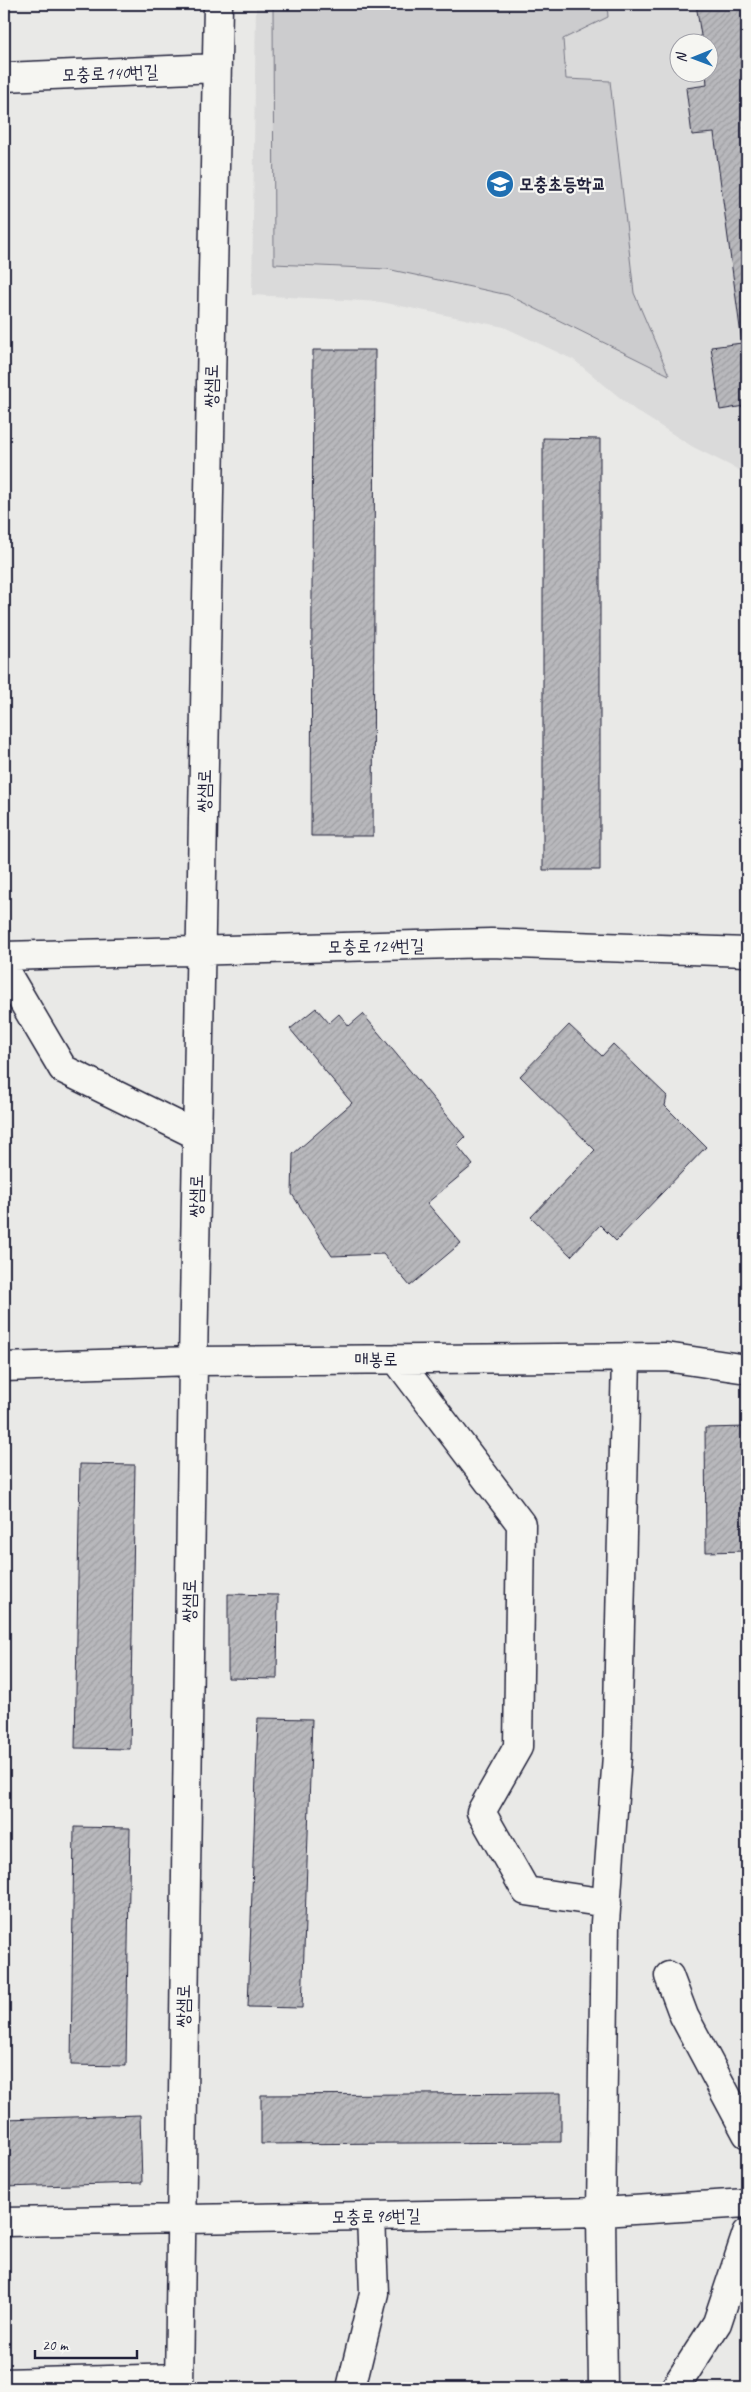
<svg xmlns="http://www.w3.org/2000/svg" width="751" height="2392" viewBox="0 0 751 2392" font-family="Caveat,'Poor Story',sans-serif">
<defs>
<pattern id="building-hatch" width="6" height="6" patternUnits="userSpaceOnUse" patternTransform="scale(1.25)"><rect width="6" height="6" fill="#b8b8bc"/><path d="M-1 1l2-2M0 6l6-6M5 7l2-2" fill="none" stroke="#9e9ea2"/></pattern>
</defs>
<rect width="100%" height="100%" fill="#e9e9e7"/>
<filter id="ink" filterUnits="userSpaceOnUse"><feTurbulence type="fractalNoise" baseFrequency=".02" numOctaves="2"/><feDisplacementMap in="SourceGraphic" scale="10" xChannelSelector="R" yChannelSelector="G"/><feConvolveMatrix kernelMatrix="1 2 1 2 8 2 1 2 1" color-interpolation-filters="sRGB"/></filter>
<g filter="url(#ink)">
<path fill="#dadada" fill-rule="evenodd" d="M256,4H747V474L693,447L635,410L574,360L504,327L381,302L252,295ZM678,42H708V72H678Z"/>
<path fill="#ccccce" stroke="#777784" d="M273,4H607L608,17L563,39L566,79L610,81L634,293L669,375L508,295L387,269L274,264Z"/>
<path fill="url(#building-hatch)" stroke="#22223b" d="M696,4H747V430L744,406L720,410L711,347L742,343L714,133L692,135L686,88L707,85L706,72H708V42H702Z
M313,350H375L373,836H311Z
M543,438L600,439V870H543Z
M316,1008L329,1023L339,1014L349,1026L363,1014L465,1137L457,1145L473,1165L427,1203L461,1243L410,1286L383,1254L332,1256L292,1194L293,1154L352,1103L290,1029Z
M569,1025L602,1056L613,1044L667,1096L665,1106L706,1147L616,1241L600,1225L571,1256L531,1217L595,1150L520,1076Z
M747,1427V1551L706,1552L705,1428Z
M80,1464L135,1465L130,1749L75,1748Z
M228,1594L278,1595L277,1679L228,1678Z
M258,1718L312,1719L302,2008L248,2007Z
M74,1827L130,1828L126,2066L71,2065Z
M561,2093V2142L261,2144V2095Z
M140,2115L142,2183L4,2187V2119Z"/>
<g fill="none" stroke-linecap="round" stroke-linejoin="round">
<defs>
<path id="minor" d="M4,77L217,68
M4,956L491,943L747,952
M4,969L63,1069L197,1135
M396,1359L521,1524L518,1747L481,1812L526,1891L607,1903
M4,1367L193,1361L666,1357L747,1369
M669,1976L684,2016L747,2134
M4,2222L601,2212L747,2203
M4,2383L179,2378
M179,2388L193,1361L218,4
M351,2388L374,2293L371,2216
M603,2388L601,2212L605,1923L617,1755L626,1357
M675,2388L717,2323L747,2233"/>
</defs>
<use href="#minor" stroke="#22223b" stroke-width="31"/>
<use href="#minor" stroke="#f6f6f2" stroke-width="28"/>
</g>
</g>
<defs>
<symbol id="school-disc" viewBox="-11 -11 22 22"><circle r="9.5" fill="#1f6fb2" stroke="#f6f6f2"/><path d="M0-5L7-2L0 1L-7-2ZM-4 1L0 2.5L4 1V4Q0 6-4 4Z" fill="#fff"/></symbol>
</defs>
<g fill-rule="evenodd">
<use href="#school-disc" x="484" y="168" width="32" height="32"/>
</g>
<g text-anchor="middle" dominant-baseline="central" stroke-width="4.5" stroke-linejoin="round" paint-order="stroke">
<g font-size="18" fill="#22223b" stroke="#f6f6f2">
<text transform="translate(110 73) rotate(-2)">모충로140번길</text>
<text transform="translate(211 386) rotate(-89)">쌍샘로</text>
<text transform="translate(204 791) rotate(-89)">쌍샘로</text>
<text transform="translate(376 946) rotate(-1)">모충로124번길</text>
<text transform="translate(196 1196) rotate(-89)">쌍샘로</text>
<text x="376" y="1359">매봉로</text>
<text transform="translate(189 1601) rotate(-89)">쌍샘로</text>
<text transform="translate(183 2006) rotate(-89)">쌍샘로</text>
<text transform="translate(376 2216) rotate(-1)">모충로96번길</text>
</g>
<g font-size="18" font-weight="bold" fill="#22223b" stroke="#f6f6f2" text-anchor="start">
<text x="519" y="184">모충초등학교</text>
</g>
</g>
<rect width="751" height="2392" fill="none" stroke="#f6f6f2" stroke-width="20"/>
<rect x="10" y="10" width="731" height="2372" fill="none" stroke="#22223b" stroke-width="2" filter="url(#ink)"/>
<g transform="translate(694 58) rotate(269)"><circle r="24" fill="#f6f6f2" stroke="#a1a1a9"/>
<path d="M0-4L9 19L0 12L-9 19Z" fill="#1f6fb2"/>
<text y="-8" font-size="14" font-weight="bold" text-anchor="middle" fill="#22223b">N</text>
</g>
<path d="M35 2350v8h102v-8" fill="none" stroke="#22223b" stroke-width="2.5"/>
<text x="42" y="2350" font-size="15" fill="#22223b" stroke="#f6f6f2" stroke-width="4" paint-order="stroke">20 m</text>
</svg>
